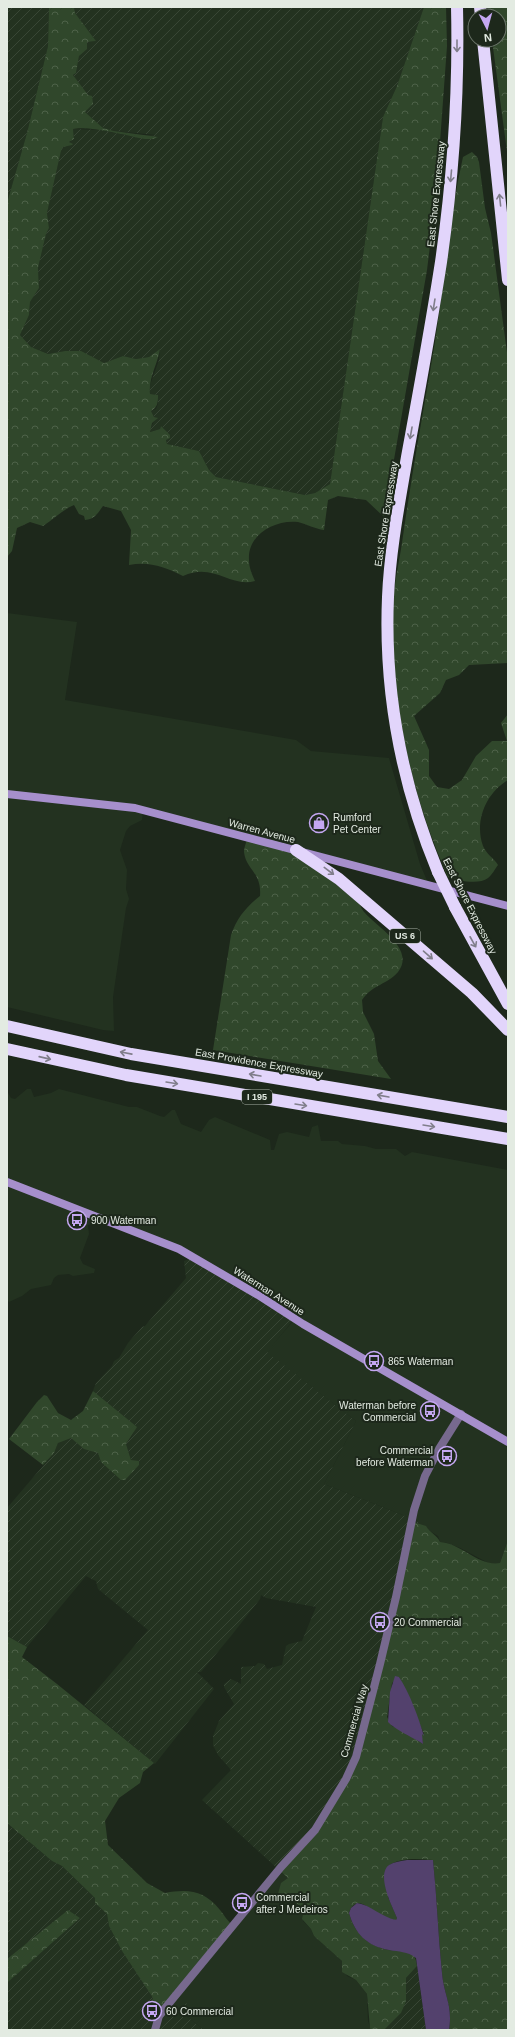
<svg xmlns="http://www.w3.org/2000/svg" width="515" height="2037" viewBox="0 0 515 2037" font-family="Helvetica,sans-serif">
<defs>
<pattern id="industrial-furrows" width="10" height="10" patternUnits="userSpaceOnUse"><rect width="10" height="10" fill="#233220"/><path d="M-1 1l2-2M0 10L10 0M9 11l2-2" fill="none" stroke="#384635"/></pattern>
<pattern id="forest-crowns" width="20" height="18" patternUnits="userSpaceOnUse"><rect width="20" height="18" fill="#30472b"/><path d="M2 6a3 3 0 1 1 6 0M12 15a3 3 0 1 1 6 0" fill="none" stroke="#4e6249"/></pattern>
</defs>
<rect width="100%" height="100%" fill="#1d281b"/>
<path fill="#233220" d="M7,613L77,622L65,700L296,740L311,751L389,758L420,864L428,883L143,812L142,820L130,826L126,831L120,850L127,870L126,889L129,899L126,908L113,997L114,1031L103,1030L7,1007Z
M27,1089H31L34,1097L51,1093L59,1089L129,1107H137L160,1116L164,1117L172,1110H175L181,1124L201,1132L209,1120L215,1117L270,1140L271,1150H274L279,1134L287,1132L309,1137L312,1127L318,1125L321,1141H338L342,1144L365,1146L376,1149H396L405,1156L412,1152L508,1170V1540L500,1563L492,1565L460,1548L447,1543L440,1542L438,1536L418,1524V1521L324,1484L356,1421L266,1352L294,1320L197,1259L108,1219L107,1226L96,1223L88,1225L89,1234L80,1258L83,1264L95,1269L94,1273L73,1276L69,1274L58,1275L54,1278L51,1285L31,1289L22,1296L9,1302L7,1300V1091L11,1098L15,1099Z
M278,1869L288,1878L280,1888L284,1895L298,1903L304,1910L303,1921L311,1929L314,1936L342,1961L347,1976L356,1980L367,1994L368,2021L371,2030H204L185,2015L183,2009L173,2012H166Z"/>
<path fill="url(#industrial-furrows)" d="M7,7H49L48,46L27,133L7,203Z
M74,7H424L397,86L383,117L330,484L315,493L305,495L216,477L209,470L199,451L167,444L164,429L161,426L160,429L149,432L153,423L157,418L154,417L151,411L156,409L158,404V395L150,394L149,388L159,360L160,349L149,357L136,359L123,356L104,363L93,358L65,351L48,354L31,347L20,335L29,315L30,302L39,288L38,268L46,234L49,228L47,213L61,151L63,147L74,139L73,129L100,130L130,136L157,135L114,131L103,128L85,112L93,104L73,75L76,73L79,56L87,42L96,41L75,13Z
M189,1259L294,1319L267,1352L356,1421L324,1484L418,1521V1524L364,1728L328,1812L278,1869L202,1800L231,1770L218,1755L213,1745V1736L219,1721L234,1704L224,1687V1684L231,1679L241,1684V1667L255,1666L258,1663L264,1664L267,1669L282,1665L286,1646L289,1644L302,1641L316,1607L266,1598L261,1595L260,1599L231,1636L201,1672H197L214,1689L155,1764L84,1705L148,1630L98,1589L96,1581L86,1576L27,1647L7,1636V1508L54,1453L58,1443L64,1439L71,1437L84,1448L98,1453L101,1462L121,1480L139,1465L131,1460L126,1444L132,1436L136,1427L99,1397L93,1391L94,1388L96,1383L112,1366L114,1361L119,1358L128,1343L142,1327L145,1326L186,1278L184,1261Z
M7,1823L52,1861L62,1866L95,1898V1903L107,1914L109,1926L122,1951L153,1998L148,2010L149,2012H173L174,2008L185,2002L188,2005L183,2009L185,2015L204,2030H7V1983L80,1918L68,1910L7,1959Z
M417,1966L426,2030H384L401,2013L406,1978Z"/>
<path fill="url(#forest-crowns)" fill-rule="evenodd" d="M49,7H74L75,13L96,41L87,42V49L79,56L76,73L73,75L88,95L92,96L93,104L85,112L103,128L114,131L158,137L153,139H145C129,136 87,125 73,129L74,139L69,142L73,144L72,145L63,147L61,151L47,213L49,228L46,234L38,268L39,288L30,302L29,315L20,335L31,347L48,354L65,351H81L104,363L123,356L136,359L149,357L160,349C158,363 148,379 150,394L158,395C158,402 158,407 151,411L154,417L158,418L152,423L150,432L160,429L161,426L170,435V438L166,440L167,444L199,451L209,470L216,477L305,495L315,493L330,484L383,117L397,86L424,7H446L447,46L436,197L427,270L384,517L366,500L338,496L328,500L324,530C315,529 307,524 298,522C275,519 247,535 249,560C249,568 252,574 255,581C230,588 214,562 183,576C165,567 149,561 129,565L131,530L121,511L103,506C97,514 95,519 85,520L84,516L79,514L74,505C62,510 54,519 43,526L30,522L17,528L12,551L7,557V203L27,133L48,46Z
M488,7H508V159L492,40H499V16H489Z
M472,152L477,157L479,162L485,208L491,233L508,360V663L469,665L459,675L446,680L440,693L414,716L429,750V776L437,787L449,789L462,780L476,756L492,741H507L501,723L508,714V780C486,793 474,821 483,846C486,854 494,858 498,865C495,869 492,875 488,878C479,885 459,881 448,877C410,792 390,698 393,605C394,584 399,563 402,543C410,486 420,429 430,372C443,301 447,228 463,157Z
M248,836L277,843L358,899C360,904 361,909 365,913C377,927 416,949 398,972C387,985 373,984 362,1000L363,1012L374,1034L378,1061L391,1079L213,1050L231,935C237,918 246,907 260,896C262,872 246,870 244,852C244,847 247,841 248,836Z
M93,1391L137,1427L126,1444L131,1460L139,1461V1465L125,1480H121L101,1462L98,1453L84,1449L71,1438L58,1443L54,1453L43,1465L9,1439L37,1402L44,1395L47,1396L58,1413L71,1420L83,1411Z
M413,1522L426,1526C430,1533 437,1535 440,1542C461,1543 479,1567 500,1563L508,1540V2030H449C453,2005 444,1996 442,1973C438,1935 437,1898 433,1860C417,1859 401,1857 388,1866V1897L397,1918L396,1920C390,1919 385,1918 380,1915C369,1909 356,1893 349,1913C355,1934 367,1945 388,1950C395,1951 404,1950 410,1953C416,1956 416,1961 417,1966L406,1978V2001L401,2013L384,2030H371L370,2028L367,1994L356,1980L342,1972V1961L314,1936L311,1929L302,1919L304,1910C297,1903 289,1895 278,1894L281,1883L288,1878L278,1869L313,1833L351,1770ZM399,1677L424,1734L421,1733L423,1744L400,1729L392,1726L387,1717L392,1683Z
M7,1636L27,1647L22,1657L57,1684L154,1763L143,1772L140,1783L119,1798L105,1821L108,1845L147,1883L165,1893C188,1889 204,1890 220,1910C225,1916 227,1921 234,1926L155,2023L153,2013L148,2010L153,1998L122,1951L109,1926L107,1914L95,1903V1898L62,1866L52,1861L7,1823Z
M68,1910L80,1918L7,1983V1959Z"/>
<path fill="#53416d" d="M395,1676L399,1677C410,1694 418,1716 424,1736L422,1734L423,1744C414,1738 394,1729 388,1722L390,1692Z
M407,1860H433C437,1898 438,1935 442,1973C444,1996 453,2005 449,2030H426L416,1958C407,1951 399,1952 389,1950C367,1946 355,1934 349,1913L351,1908L357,1903C371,1905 381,1917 396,1920L397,1918C392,1906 376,1875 389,1865C394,1862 401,1861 407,1860Z"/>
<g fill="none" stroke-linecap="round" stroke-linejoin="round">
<path stroke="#77698e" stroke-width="8" d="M155,2030L159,2016L166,2007L281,1867L315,1830L346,1779L356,1757L380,1664L396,1597L414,1510L425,1476L439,1449L461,1414"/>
<path stroke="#a68fcc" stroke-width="8" d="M7,794L135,808L508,906
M7,1182L179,1249L258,1295L303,1324L508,1442"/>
<path stroke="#e2d5fb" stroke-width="12" d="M480,7L481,16
M483,40L508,280
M296,850L339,879L472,993L508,1030
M438,872C402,785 384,691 388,597C390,550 399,504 407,457C419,392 431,327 441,262C453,178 459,92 457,7
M455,907L508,1004
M7,1026L131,1054L508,1117
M7,1049L126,1075L508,1139"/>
<path stroke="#e2d5fb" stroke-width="12" d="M438,872L455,907"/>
</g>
<defs><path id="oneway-shaft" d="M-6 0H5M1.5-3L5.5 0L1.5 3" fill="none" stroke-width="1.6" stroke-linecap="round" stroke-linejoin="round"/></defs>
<g stroke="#807e8b">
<use href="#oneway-shaft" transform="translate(457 46) rotate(90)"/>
<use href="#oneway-shaft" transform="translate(451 176) rotate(95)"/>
<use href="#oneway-shaft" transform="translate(500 200) rotate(-96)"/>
<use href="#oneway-shaft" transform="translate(434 305) rotate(99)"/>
<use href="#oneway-shaft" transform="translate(411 433) rotate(100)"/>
<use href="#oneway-shaft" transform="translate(329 871) rotate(37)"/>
<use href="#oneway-shaft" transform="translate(473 942) rotate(61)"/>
<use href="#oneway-shaft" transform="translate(428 955) rotate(41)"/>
<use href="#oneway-shaft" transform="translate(126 1053) rotate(-169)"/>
<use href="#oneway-shaft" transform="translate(45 1058) rotate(13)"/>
<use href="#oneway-shaft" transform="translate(255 1075) rotate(-170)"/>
<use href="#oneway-shaft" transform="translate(172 1083) rotate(9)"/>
<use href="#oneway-shaft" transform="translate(383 1096) rotate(-170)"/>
<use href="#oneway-shaft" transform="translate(301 1105) rotate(9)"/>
<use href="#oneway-shaft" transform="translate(429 1126) rotate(9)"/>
</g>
<defs>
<symbol id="shop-ring" viewBox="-11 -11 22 22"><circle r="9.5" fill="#1d281b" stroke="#c4a7f1" stroke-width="1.5"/><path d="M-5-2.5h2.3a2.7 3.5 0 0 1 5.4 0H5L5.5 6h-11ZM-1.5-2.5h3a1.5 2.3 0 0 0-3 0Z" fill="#c4a7f1"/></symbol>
<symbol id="bus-ring" viewBox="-11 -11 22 22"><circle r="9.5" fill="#1d281b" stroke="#c4a7f1" stroke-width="1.5"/><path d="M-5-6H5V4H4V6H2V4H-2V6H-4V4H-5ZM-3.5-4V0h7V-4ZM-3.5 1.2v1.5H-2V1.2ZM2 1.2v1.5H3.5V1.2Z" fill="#c4a7f1"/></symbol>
</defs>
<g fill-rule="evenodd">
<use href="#shop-ring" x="308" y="812" width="22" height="22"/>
<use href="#bus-ring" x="66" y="1209" width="22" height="22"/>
<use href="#bus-ring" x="363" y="1350" width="22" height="22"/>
<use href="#bus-ring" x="419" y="1400" width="22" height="22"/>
<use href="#bus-ring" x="436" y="1445" width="22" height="22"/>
<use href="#bus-ring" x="369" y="1611" width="22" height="22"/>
<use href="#bus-ring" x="231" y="1892" width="22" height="22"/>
<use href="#bus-ring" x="141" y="2000" width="22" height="22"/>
</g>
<g text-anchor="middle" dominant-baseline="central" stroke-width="4" stroke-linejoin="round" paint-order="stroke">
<g fill="#1d281b" stroke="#a8b0a6" stroke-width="1">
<rect x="390" y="929" width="30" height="14" rx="3"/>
<rect x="242" y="1090" width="30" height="14" rx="3"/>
</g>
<g font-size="9" font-weight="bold" fill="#e3ebe2">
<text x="405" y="936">US 6</text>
<text x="257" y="1097">I 195</text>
</g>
<g font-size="10" fill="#e3ebe2" stroke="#1d281b">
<text transform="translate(436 194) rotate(-84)">East Shore Expressway</text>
<text transform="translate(386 514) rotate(-81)">East Shore Expressway</text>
<text transform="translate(262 831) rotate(15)">Warren Avenue</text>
<text transform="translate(470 906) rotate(63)">East Shore Expressway</text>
<text transform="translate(259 1063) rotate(10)">East Providence Expressway</text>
<text transform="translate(269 1291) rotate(32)">Waterman Avenue</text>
<text transform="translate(354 1721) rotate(-74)">Commercial Way</text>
</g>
<g font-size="10" fill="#e3ebe2" stroke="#1d281b" text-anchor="start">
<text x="333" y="817">Rumford<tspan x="333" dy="12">Pet Center</tspan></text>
<text x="91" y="1220">900 Waterman</text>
<text x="388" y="1361">865 Waterman</text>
<text x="416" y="1405" text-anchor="end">Waterman before<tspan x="416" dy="12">Commercial</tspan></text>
<text x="433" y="1450" text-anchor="end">Commercial<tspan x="433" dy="12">before Waterman</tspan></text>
<text x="394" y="1622">20 Commercial</text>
<text x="256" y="1897">Commercial<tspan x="256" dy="12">after J Medeiros</tspan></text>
<text x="166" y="2011">60 Commercial</text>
</g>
</g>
<rect width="515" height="2037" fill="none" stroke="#e3ebe2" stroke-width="16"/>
<g transform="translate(487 28) rotate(174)"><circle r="19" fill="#1d281b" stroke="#6c766b"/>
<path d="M0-3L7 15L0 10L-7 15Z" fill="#c4a7f1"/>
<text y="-6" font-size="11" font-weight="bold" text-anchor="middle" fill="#e3ebe2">N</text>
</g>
</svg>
